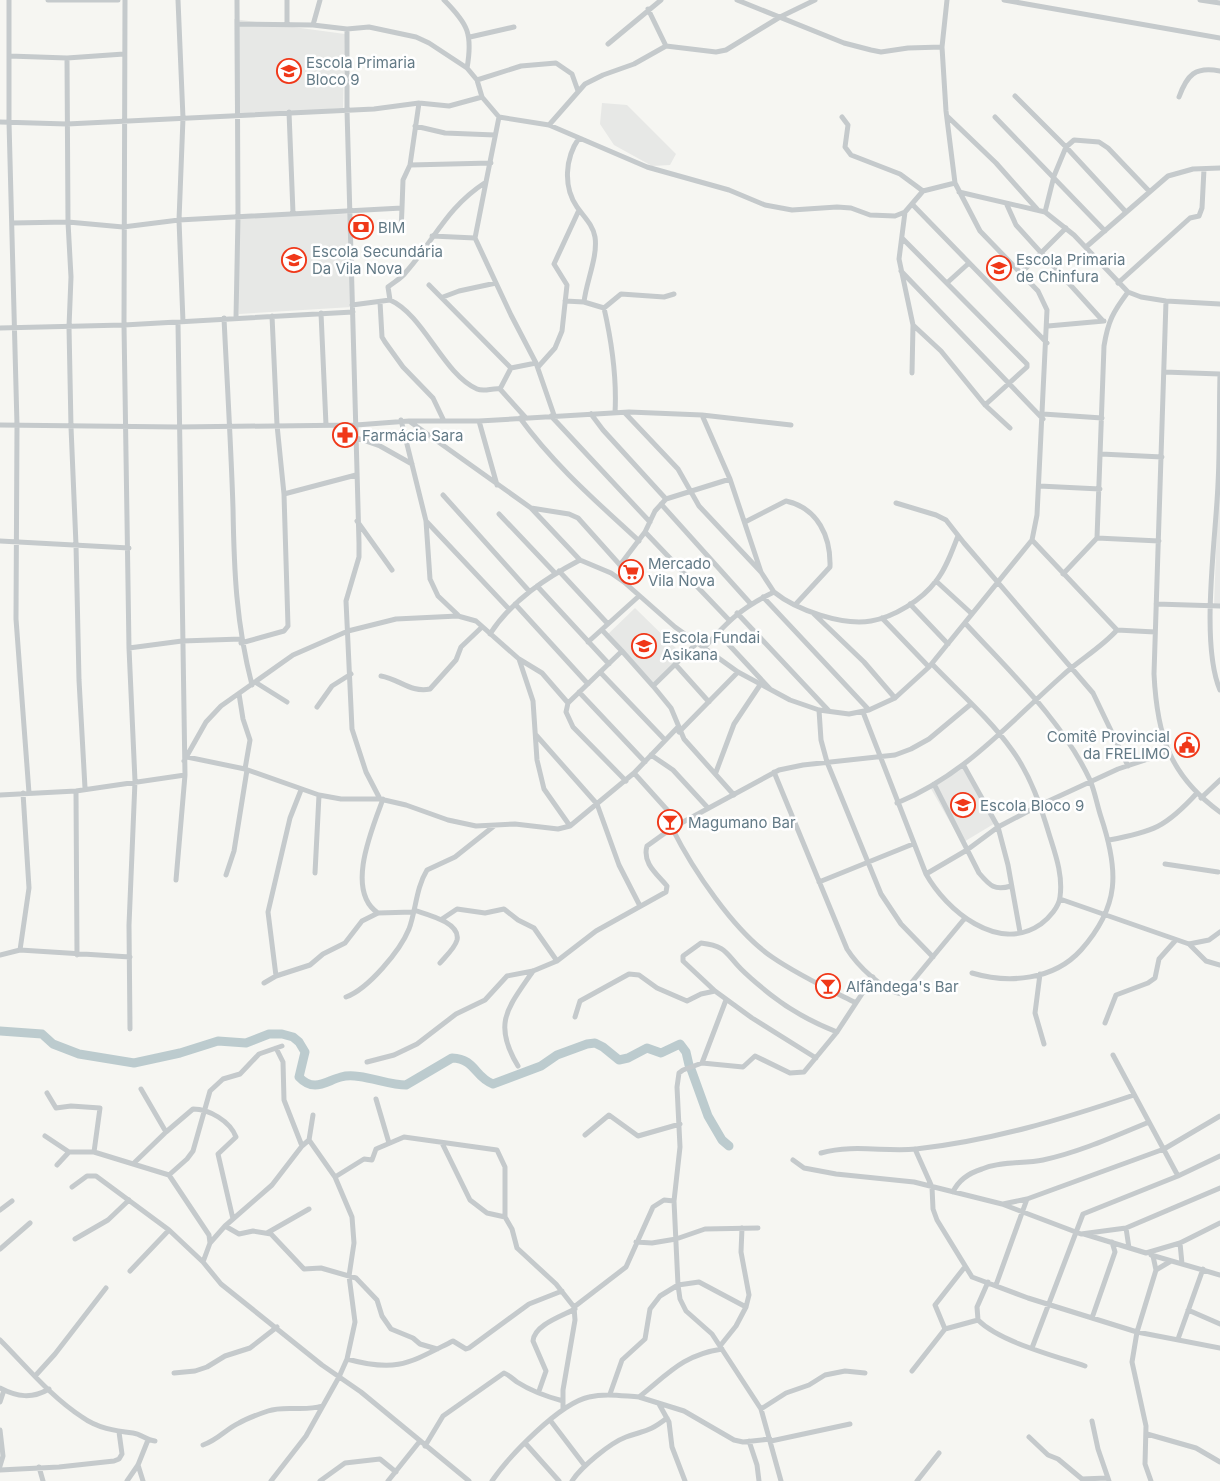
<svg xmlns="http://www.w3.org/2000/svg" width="1220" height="1481" viewBox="0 0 1220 1481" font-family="Inter,sans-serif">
<rect width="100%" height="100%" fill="#f6f6f2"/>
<path fill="#e7e8e6" d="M234,19L345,34L343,108L235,116Z
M602,103L627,105L676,154L670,165L652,166L614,145L600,124Z
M349,214L352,307L239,314L236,216Z
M1220,445V606H1214Z
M635,608L684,656L651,685L605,637Z
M965,766L997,822L962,843L930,787Z"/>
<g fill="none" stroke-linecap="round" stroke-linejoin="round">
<path stroke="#bccbce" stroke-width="9" d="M0,1031L42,1034L53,1044L79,1054L134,1063L180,1053L218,1041L246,1043L269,1034H282L293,1037L299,1042L305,1052L299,1077C314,1093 326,1081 341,1077C359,1072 387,1085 406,1085L452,1058C476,1059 474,1077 493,1084L541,1066L557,1055L587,1044L595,1043L603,1047L619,1060L628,1058L647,1048L661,1053L680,1044L686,1052L689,1065
M691,1069L708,1116L722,1140L729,1146"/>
<path stroke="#c5cacc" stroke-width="5" d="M9,0V122L17,425L16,619L29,793
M48,0H118
M125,0L124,325L129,648L135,781L129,925L130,1029
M178,0L183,118L179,220L183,322
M287,0V24
M444,0C468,24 473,34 467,68
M737,0L844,43L871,50L881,52L908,48L942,47
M1004,0L1220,38
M1200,0L1220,3
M648,9L666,46
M237,24L313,25L347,29L369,27L416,37L429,43L467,68L477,80L482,97L499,117L486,182C446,208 436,238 406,272C402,278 394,282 388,287L390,300L352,305
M313,25L320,0
M347,29V110L359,543V557L346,601L352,729L366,772L380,799
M470,37L514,27
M608,44L661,0
M9,56L67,58L68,222L71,277L69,327L71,427L76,545L79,680L85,788
M67,58L124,54
M477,80L521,66L556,63L572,74L578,91
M1015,96L1066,147L1074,140L1099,142L1108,148L1149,191
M1179,97C1187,75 1195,66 1220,71
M289,112L293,213
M947,116L996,163L1037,209
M499,117L549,125L647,167L729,190L765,205L792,210L837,207L851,208L870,215L895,216L905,212L923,191L955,183
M842,117L848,125L845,147L851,155L900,174L923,191
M995,117L1105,231
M0,122L67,124L374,109L419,103L449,106L482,97
M549,125L585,84L603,75L634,64L666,46L716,52L726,50L780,17L815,0
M415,126L445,133L495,135
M579,138C565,158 563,187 577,207C584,217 593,225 595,237C598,257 586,282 584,302
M410,165L419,103
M486,182L475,238L511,315L536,363L554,415
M959,192L1045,212L1074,235L1128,292L1141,297L1166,301L1220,304
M912,204L1047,343
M1007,205L1016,225L1103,321
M905,212L899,259L913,325L912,373
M1045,212L1054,176L1066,147L1126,212
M12,223L68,222L123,227L179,220L402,208L403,180L410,165L491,163
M401,231L402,208
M432,236L475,238
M902,238L1027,364V367L985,405
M1086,247L1168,176L1193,169L1220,168
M901,271L1043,419
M1021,273L1066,228
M948,282L969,263
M1118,283L1190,218L1199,216L1202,208L1204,169
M429,285L511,368
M443,297L459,291L496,283
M390,300C424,315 443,374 477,389C484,392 492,388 500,389L526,418
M565,301L584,302L604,308L621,294L664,297L674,294
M1166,301L1154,674C1157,735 1169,775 1220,812
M380,302L382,337L385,342L403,367L433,398L444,421
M604,308C612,343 617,377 615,413
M321,313L326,425
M224,318C227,381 231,445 233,508C234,570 236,623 252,685
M236,318L238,217L237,0
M913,325L941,351L985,405L1010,428
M1048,326L1104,321
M0,328L124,325L353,312
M538,367L555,348L562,331L567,285L554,264L579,210
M1164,372L1220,374
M1220,374C1219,411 1220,448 1218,484C1216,537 1200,643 1220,690
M500,389L511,368L536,363
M625,413L678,469L699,506L761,572
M591,414L603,430L666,499
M1043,414L1102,418
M702,415L730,479L761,572L774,592
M551,416L650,522
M520,418C554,465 597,502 639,541
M401,420L426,521L430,579L438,596L458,615
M410,421H479L629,412L702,415L791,425
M479,421L497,485
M0,425L178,427L356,425L409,421L531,508L580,560L611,573L624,582L675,627L738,672L790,700L819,710L849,714L869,710L895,698L929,667L1032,540L1037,515L1047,310L1038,291L980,231L955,183L946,111L942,47L947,0
M357,438L380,446L412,464
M1101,454L1162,457
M1039,486L1100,489
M284,494L356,475
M443,495L529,591
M896,503L936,515L946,520L964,543L1093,693L1128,766
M661,504L750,603
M531,508L569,514L578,518L620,565L624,582
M499,514L555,573
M357,521L392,570
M426,521L509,609
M745,522L786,501C818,508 831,537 830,567L795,605
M645,532L729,620
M1097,538L1104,346C1108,321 1113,312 1128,292
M1032,540L1117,630L1155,632
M0,541L129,548
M620,565L645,532L655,511L666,499L730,479
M559,571L608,624
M1063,574L1097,538L1159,541
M936,581L972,614
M537,586L609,664
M763,597L869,710
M515,604L588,684
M910,604L948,644
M1156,604L1220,606
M737,613L829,711
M814,614L864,662L895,698
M882,618L929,667
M965,623C1009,671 1062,720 1090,780C1095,792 1097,805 1101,817C1119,871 1120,906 1081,950C1054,980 1009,984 972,973
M602,630L622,651
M718,633L770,689
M490,634C512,600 546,578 580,560
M588,642L639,596
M241,643L284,631L288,626L284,494L277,425L272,316
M129,648L182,641L241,639
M704,648C728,621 741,608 774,592C796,610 843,626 871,621C894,617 922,600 936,581C946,569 952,551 958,536
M519,659L542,673L568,703
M675,664L709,702
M600,672L665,740
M381,676C399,679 411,693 430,689L456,660L461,647L482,627
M255,682L287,702
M653,686L671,708L684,739L734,795
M579,692L645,762
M239,694L243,719L250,740L245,769
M317,707L332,686L351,674
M819,710L821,740L827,762L881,894L901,924L933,957
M863,712L926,874L967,850L998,827L1040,805L1118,769L1169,752
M679,732L738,672
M536,735L597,804L619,865L640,906
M651,755L673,770L708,808
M187,757L245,769L319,795L341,799H380L406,805L448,820L476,826L515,824L558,829L570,826L634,773L679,823
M184,761L206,722L221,706L293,655L348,631L396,619L458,616L476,621L519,659L533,701L537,760L544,789L570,826
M964,766L998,827L1008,865L1020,932
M716,772L734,724L760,685
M774,772L847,949C857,965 883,991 902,994L965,918
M634,773L678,727
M626,781L573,727L566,712L568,703L622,651L653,686L697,643
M934,784L979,873C990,886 995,891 1011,886
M76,791L77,955
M0,795L76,791L185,775L178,323
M1201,798L1220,780
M897,803C965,775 1008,724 1062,676C1079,660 1101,648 1117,630
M1109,840C1153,832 1166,827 1197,793
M1165,864L1218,872
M315,873L319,795
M926,874C946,910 998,954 1041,924C1049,918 1059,907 1060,897C1063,876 1056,856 1050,837C1041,807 1031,776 1012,750C990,719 959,692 932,664
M226,875L234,851L247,770
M176,880L185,775
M819,882L913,844
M1060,899L1189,944L1209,940L1220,932
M414,910C425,914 461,922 457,940C455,948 445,957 440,963
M378,913C345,891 372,829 383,799
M442,919L457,909L485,913L504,909L518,920L534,928L557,961
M1189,944L1206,961L1220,965
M20,950L29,888L23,793
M0,955L20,950L130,957
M1040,974L1035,1013L1044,1044
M276,976L268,912L290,818L301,790
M264,983L276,976L310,965L323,954L345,943L362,921L378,913L413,912
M346,997C368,989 400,951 409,929C416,910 416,888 427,870L455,857L494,826
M726,1000L702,1063L683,1070L679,1073L677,1087L680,1147L674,1201L678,1285L680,1299L686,1311L712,1334L761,1409L781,1481
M856,1003C828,989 798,975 772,957C734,931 693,870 672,828L779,770L803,765L895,755L911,749L929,739L971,704
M575,1017L580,1001L629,974L639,975L657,988L687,1001L701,994L715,991
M1105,1023L1116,995L1148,983L1155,978L1159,959L1175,941
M1113,1055L1178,1176
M816,1058L752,1018L715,991L683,961V956L701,943C727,946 726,954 741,969C750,978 761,987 771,995C790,1010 814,1023 837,1032
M367,1062L394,1055L417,1044L456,1014L485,1000L507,976L533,971L557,961L596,931L666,892L667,886C657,874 642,863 647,846L672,828
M702,1063L743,1067L755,1056L790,1073L804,1072L837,1032L873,977
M518,1066C492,1023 508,1008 533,971
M141,1089L166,1132
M47,1093L56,1108L71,1106L100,1108L94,1152
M376,1099L389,1143
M585,1135L609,1115L638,1136L680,1124
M45,1136L69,1152H94L169,1175L209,1235L210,1243L203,1262L221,1284L322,1365L361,1392L469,1481
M442,1143L470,1200L487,1213L505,1217
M302,1146L309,1140L313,1115
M915,1149L932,1187L933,1209L937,1220L972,1277L1028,1298L1137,1332L1220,1348
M821,1153C853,1144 885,1152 916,1149C991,1141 1063,1119 1134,1095
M793,1160L804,1168L836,1174L914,1182L1002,1204L1081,1234L1126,1228L1220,1188
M134,1163L166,1132L193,1109C209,1109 230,1121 236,1137L218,1154L233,1219
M57,1165L69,1152
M169,1175L187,1159L193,1151L210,1091L223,1079L240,1074L259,1054L282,1046
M335,1177L364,1159L372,1160L376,1149L404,1137L497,1150L505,1167V1217L512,1229L517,1248L556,1284L574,1307L575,1320L563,1390V1408
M72,1187L87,1176H96L169,1230L203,1262
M953,1192C959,1179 969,1173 982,1169C1001,1161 1023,1164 1043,1160C1080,1152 1115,1136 1149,1122
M1003,1204L1027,1199
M0,1210L12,1201
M225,1226L239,1234L253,1231L271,1234L304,1269L321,1268L356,1278L377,1300L382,1316L391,1329L413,1338L420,1344L437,1349
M1126,1228L1129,1248
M267,1233L309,1209
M1084,1234L1146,1253L1180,1243L1220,1223
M75,1239L108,1220L129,1200
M636,1242L652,1243L676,1239L705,1229L758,1228
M210,1243L225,1226L272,1185L302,1146L284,1100L283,1062L276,1048
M1180,1243L1182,1264
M0,1249L30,1223
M1151,1255L1220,1275
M1156,1270L1171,1261
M130,1271L169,1230
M988,1282L977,1307L978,1320C1000,1342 1055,1356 1085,1366
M996,1285L1027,1199L1164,1149L1220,1116
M574,1307L626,1267L653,1207L664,1200L674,1201
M1188,1310L1220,1324
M1092,1318L1115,1252L1112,1242
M945,1329L935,1305L964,1268
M1178,1339L1203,1269
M0,1340C26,1366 51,1397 82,1417C97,1428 115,1431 133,1433C141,1434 146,1440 155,1441
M720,1346L736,1326L746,1307L749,1295L741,1252L742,1228
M1032,1348L1083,1214L1178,1176L1220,1156
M347,1359C397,1373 409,1363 453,1341L466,1349L469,1348L529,1304L562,1291
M912,1371L945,1329L978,1320
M174,1373L195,1371L207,1367L225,1356L250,1348L277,1327
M36,1375L55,1354L106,1288
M0,1388C17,1397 32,1399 49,1389
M539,1391L546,1371L533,1341C534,1325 562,1316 575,1309
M610,1394L622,1360L645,1339L650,1309L660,1296L678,1285L699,1282L746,1307
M639,1397L684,1411L734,1440L743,1442L770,1439
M0,1402L4,1390
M659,1404L669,1422L672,1447L685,1481
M761,1409L786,1393L809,1385L825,1375L845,1371L865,1373
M550,1420L585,1466
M1092,1421L1098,1449L1109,1481
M0,1430L3,1456L0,1466
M1147,1434L1196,1448L1220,1462
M1029,1437L1048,1455L1058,1459L1082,1479L1107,1478
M749,1441L757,1465L759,1481
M771,1441L850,1424
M526,1444L559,1481
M203,1445C218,1440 226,1429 239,1423C248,1418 259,1414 268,1411C285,1405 304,1412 322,1406
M425,1446L443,1416L504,1373C509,1375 513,1379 517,1382C531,1391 548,1397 563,1401
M138,1465L143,1481
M39,1467L43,1481
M0,1470L59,1467L114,1461L119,1459L122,1454L119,1432
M127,1481L138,1465L148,1440
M271,1481L306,1436L339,1377L347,1359L355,1322L349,1276L354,1243L352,1217L335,1177L309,1140
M320,1481L345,1463L380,1459L396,1472
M388,1481L420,1441
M492,1481C509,1456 560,1403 589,1397C606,1393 622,1396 639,1397C669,1373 683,1355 722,1349
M572,1481C581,1467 610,1443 626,1437C646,1430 649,1432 667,1418
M917,1481L939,1453
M1151,1481L1145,1464L1146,1426L1132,1362L1137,1332L1156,1270L1153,1256"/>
</g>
<defs>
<symbol id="school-ring" viewBox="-11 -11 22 22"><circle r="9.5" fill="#fff" stroke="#f03819" stroke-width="1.5"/><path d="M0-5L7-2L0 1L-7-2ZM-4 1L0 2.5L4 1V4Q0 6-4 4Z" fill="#f03819"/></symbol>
<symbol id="bank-ring" viewBox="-11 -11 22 22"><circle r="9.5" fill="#fff" stroke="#f03819" stroke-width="1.5"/><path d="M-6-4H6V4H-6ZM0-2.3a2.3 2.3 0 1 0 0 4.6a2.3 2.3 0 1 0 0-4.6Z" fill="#f03819"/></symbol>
<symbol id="pharmacy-ring" viewBox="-11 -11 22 22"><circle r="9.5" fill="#fff" stroke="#f03819" stroke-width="1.5"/><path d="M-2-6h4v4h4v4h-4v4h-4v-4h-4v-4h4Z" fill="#f03819"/></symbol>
<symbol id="supermarket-ring" viewBox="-11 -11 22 22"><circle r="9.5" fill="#fff" stroke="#f03819" stroke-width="1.5"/><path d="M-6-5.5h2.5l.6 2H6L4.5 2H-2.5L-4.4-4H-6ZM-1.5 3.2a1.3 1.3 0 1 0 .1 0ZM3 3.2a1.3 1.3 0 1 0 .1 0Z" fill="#f03819"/></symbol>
<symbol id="civic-ring" viewBox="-11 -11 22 22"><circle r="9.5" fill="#fff" stroke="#f03819" stroke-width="1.5"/><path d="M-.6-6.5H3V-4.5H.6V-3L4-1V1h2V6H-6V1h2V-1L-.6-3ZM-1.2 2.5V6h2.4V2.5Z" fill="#f03819"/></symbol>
<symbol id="bar-ring" viewBox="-11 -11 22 22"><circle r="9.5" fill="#fff" stroke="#f03819" stroke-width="1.5"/><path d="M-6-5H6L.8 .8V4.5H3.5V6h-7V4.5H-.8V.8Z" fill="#f03819"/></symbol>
</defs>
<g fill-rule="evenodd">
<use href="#school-ring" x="275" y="57" width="28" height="28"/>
<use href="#bank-ring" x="347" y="213" width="28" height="28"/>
<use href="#school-ring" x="280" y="246" width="28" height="28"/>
<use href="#school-ring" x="985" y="254" width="28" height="28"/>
<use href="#pharmacy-ring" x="331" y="421" width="28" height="28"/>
<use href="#supermarket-ring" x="617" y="558" width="28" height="28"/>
<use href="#school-ring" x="630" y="632" width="28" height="28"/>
<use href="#civic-ring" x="1173" y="731" width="28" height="28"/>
<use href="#school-ring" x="949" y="791" width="28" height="28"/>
<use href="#bar-ring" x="656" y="808" width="28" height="28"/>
<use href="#bar-ring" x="814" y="972" width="28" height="28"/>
</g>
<g text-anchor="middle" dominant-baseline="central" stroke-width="5" stroke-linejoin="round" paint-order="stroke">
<g font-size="15" fill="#637a86" stroke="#fff" text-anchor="start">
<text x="306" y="62">Escola Primaria<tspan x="306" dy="17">Bloco 9</tspan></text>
<text x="378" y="227">BIM</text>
<text x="312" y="251">Escola Secundária<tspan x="312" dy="17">Da Vila Nova</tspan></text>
<text x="1016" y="259">Escola Primaria<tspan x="1016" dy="17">de Chinfura</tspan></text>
<text x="362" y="435">Farmácia Sara</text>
<text x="648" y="563">Mercado<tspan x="648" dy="17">Vila Nova</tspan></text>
<text x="662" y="637">Escola Fundai<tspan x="662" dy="17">Asikana</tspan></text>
<text x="1170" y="736" text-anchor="end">Comitê Provincial<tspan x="1170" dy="17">da FRELIMO</tspan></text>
<text x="980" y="805">Escola Bloco 9</text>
<text x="688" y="822">Magumano Bar</text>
<text x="846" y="986">Alfândega's Bar</text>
</g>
</g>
</svg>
